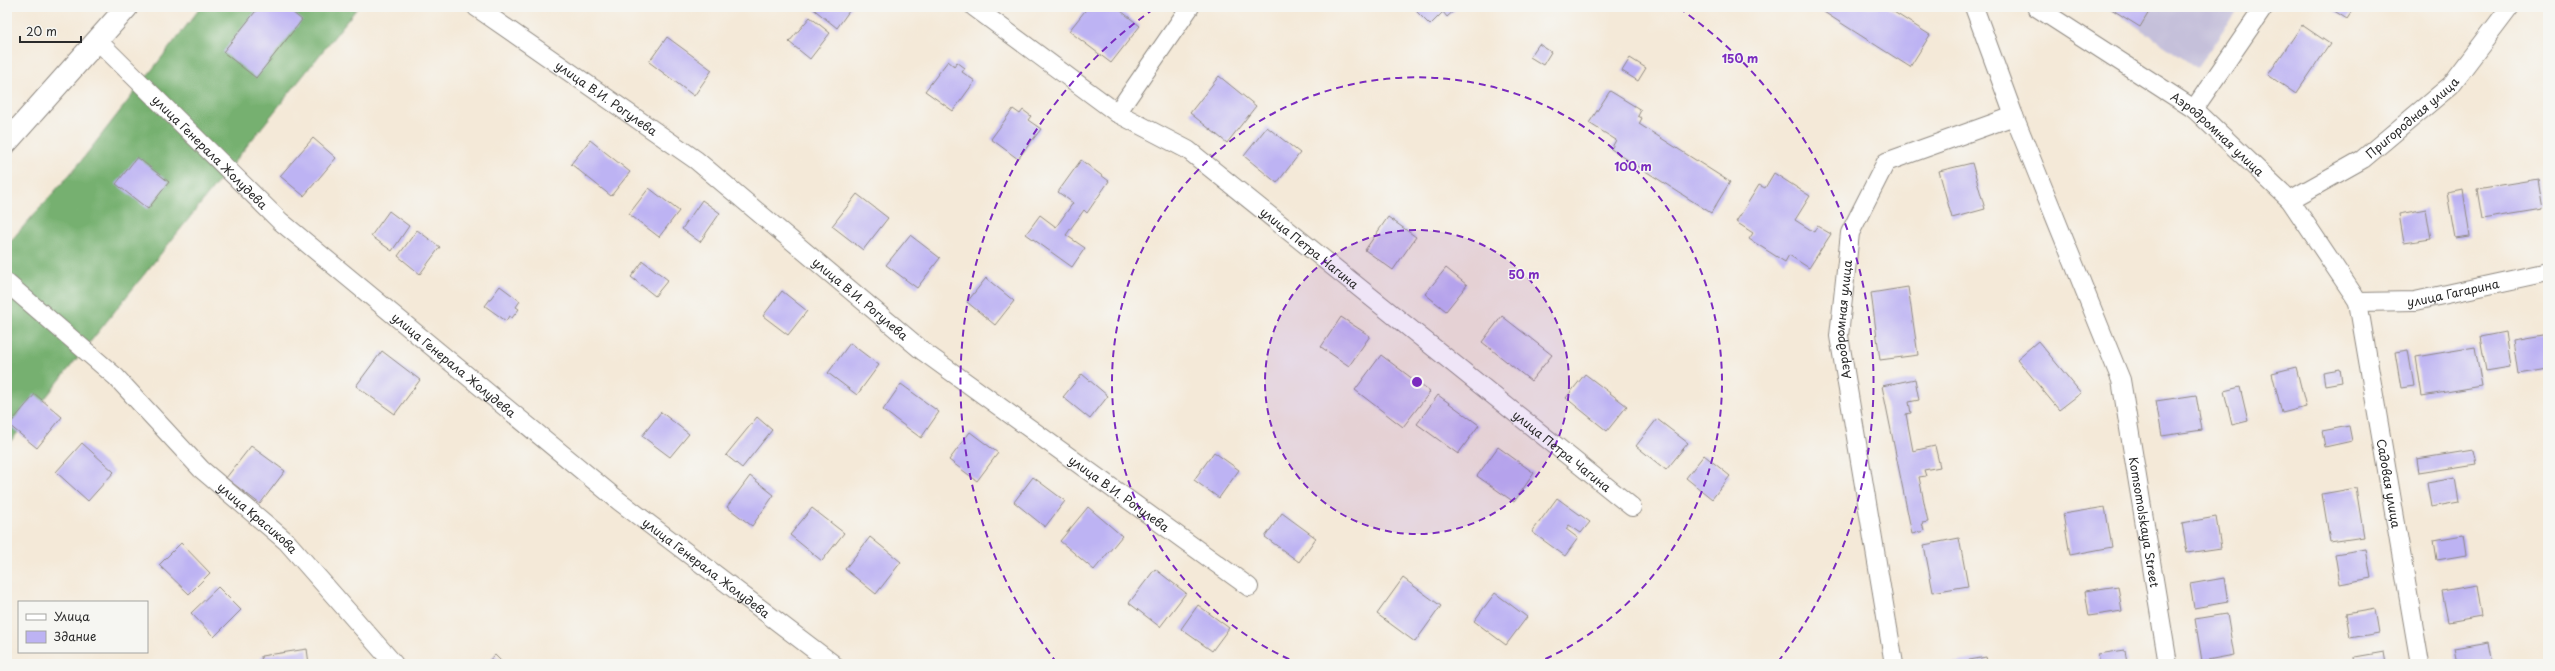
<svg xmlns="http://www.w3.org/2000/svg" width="2555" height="671" viewBox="0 0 2555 671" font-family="'Playpen Sans',sans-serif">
<rect width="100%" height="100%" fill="#f6f6f2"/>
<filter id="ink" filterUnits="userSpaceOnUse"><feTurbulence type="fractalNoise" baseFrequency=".025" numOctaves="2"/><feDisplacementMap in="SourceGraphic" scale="8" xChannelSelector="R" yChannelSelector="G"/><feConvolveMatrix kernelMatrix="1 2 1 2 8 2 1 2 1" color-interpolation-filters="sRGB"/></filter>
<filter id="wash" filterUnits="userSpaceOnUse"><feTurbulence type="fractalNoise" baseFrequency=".012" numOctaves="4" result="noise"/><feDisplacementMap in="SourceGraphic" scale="16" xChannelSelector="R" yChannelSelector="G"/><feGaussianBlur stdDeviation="0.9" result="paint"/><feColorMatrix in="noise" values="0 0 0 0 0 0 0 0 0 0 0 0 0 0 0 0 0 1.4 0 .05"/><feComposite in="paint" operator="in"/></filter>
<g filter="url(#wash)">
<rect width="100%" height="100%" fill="#f4e9d8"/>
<path fill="#c5c0da" d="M2108,7H2239L2197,68Z"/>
<path fill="#76b06f" stroke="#506e4d" d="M201,7H358L7,446V245L78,165Z"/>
<g id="blocks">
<path fill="#bdb3f3" d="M259,7H286L302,20L256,78L223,52Z
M811,7H852L837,28Z
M1088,7H1116L1140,26L1111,63L1069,31Z
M1420,7H1458L1447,17L1443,12L1430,25L1416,11Z
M1816,7H1886L1930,35L1910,67Z
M2108,7H2152L2140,27Z
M2328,7H2355L2347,19Z
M810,17L830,33L810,59L789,42Z
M2302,25L2330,44L2296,94L2268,75Z
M667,37L712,70L694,96L649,62Z
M1539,44L1551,52L1543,65L1530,57Z
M1630,58L1646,68L1638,81L1622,71Z
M948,61L954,66L957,62L965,68L962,72L975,81L953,111L925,91Z
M1219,76L1256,106L1227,143L1190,113Z
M1610,91L1641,110L1638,116L1642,118L1639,124L1730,182L1711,213L1611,149L1616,140L1589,123Z
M1013,109L1020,114L1023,110L1031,116L1028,120L1041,129L1018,159L991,139Z
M1267,127L1300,153L1277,183L1244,156Z
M313,138L336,158L304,196L280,176Z
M590,140L630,172L611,196L571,164Z
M137,157L169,182L148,209L116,184Z
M1081,160L1109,181L1087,213L1084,210L1066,235L1085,248L1072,267L1026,234L1040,215L1056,227L1073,203L1058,192Z
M1972,163L1985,209L1952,218L1939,171Z
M1774,173L1810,196L1795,220L1814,232L1817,226L1831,234L1809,268L1789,255L1785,262L1749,239L1753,233L1736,222L1759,185L1765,188Z
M2538,179L2543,209L2482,219L2477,189Z
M649,188L679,211L659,237L629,214Z
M2463,190L2470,236L2455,238L2447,193Z
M857,194L888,218L863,250L832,226Z
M702,200L720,213L700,242L682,229Z
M2426,209L2431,239L2404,243L2399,214Z
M389,211L409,226L392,251L371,236Z
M1388,217L1416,237L1393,270L1365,250Z
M417,230L440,247L420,274L398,256Z
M910,235L940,258L917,288L886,265Z
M643,261L668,280L655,296L631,277Z
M1446,268L1467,285L1446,311L1425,294Z
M986,278L1014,301L995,325L967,302Z
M500,286L520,301L516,307L519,309L512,318L509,316L506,321L485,306Z
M1908,287L1918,355L1880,360L1871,293Z
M782,291L807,311L788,335L763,316Z
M1502,316L1552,355L1531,381L1482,342Z
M1341,317L1370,336L1349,366L1321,347Z
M2505,332L2510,367L2486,371L2480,337Z
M2548,334V369L2518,374L2513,340Z
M2038,341L2081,393L2059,410L2017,359Z
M850,343L879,365L857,395L828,373Z
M2475,347L2482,386L2422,396L2416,357Z
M2408,350L2414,386L2401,388L2395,352Z
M382,351L420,380L395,414L356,386Z
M1381,355L1430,392L1403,427L1355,390Z
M2296,367L2306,407L2282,413L2272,373Z
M2340,369L2342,382L2325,385L2323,372Z
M1082,374L1108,396L1090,419L1063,397Z
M1585,374L1627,406L1607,431L1566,398Z
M1915,379L1919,400L1909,402L1911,413L1906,414L1913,451L1935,446L1940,467L1924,470L1926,476L1919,477L1928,522L1922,523L1924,531L1912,534L1882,386Z
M901,384L939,412L921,438L883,410Z
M2240,387L2248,421L2232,425L2224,391Z
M35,394L62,417L37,448L9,425Z
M1438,395L1479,425L1458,454L1417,424Z
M2196,395L2202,430L2162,436L2156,401Z
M661,412L689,434L670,457L642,436Z
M757,417L772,430L742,468L726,455Z
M1657,419L1688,443L1666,470L1636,446Z
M2349,426L2352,441L2325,447L2322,431Z
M970,432L998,453L977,481L949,460Z
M82,443L114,472L88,501L56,472Z
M251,446L285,471L260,504L226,478Z
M1498,447L1534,473L1514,502L1477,476Z
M2473,450L2476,464L2419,473L2417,459Z
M1214,452L1239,470L1219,498L1194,480Z
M1704,455L1730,476L1712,499L1686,478Z
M750,476L774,495L752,526L727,507Z
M1033,477L1065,501L1045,527L1014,502Z
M2455,478L2459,502L2431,507L2427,483Z
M2356,488L2364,537L2330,542L2322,494Z
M1557,498L1590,522L1581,533L1569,525L1566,529L1578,538L1565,556L1532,532Z
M1088,507L1122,536L1094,570L1060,541Z
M2105,507L2112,547L2070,555L2063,514Z
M812,508L844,533L822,561L790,535Z
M1282,513L1316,538L1299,562L1265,537Z
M2216,517L2221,548L2187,553L2182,523Z
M2463,535L2466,555L2437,560L2434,540Z
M870,537L901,562L876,594L845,569Z
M1959,538L1968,586L1933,592L1924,545Z
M181,543L210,573L189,594L159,565Z
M2366,549L2371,578L2340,584L2335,554Z
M1155,569L1186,593L1160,627L1129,603Z
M1403,578L1441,606L1415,642L1377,614Z
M2224,578L2228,602L2194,608L2190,584Z
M2477,585L2482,616L2448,622L2442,591Z
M2118,586L2122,611L2089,616L2085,591Z
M218,587L241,610L214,637L191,613Z
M1495,593L1527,617L1506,645L1474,621Z
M1198,605L1229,628L1212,651L1181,629Z
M2375,609L2379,633L2350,638L2346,614Z
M2227,614L2234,655L2202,661L2195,619Z
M2489,642L2493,664H2457L2454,648Z
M307,649L309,664H262L261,656Z
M2125,650L2127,664H2100L2098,654Z
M2384,652L2386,664H2356L2355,657Z
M495,655L504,664H485Z
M1986,657L1988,664H1953V663Z"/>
</g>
</g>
<g filter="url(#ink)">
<use href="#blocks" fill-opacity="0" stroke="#908a82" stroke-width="1"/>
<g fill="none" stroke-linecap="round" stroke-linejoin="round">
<defs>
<g id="minor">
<path id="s1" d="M476,7L696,160L924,352L1249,587"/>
<path id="s2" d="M974,7L1117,113L1188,150L1632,507"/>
<path id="s3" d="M1974,7L2014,116L2121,380L2168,664"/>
<path id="s4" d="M2036,7L2194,109L2290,200L2353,294L2358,302L2420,664"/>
<path id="s5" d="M97,40L280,221L619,501L833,664"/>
<path d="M2194,109L2264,7"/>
<path d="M1117,113L1190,7"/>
<path id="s6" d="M2290,200L2363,159L2451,85L2510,7"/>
<path id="s7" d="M7,283L116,377L201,469L287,542L394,664"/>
<path id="s8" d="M2358,302L2415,301L2548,272"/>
<path id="s9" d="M1894,664L1839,336L1850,233L1886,162L2014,116"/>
</g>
<path id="tertiary" d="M7,142L127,7"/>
</defs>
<use href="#minor" stroke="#908a82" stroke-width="20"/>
<use href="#tertiary" stroke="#908a82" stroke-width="24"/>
<use href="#minor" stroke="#fff" stroke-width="18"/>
<use href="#tertiary" stroke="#fff" stroke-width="22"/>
</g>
</g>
<circle cx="1417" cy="382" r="152" fill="#7b2cbf" fill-opacity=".12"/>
<g fill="none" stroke="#7b2cbf" stroke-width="2" stroke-dasharray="7 5">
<circle cx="1417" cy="382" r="152"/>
<path d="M1300 664A305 305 0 1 1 1534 664"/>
<path d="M1057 663A457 457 0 0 1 1155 8M1679 8A457 457 0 0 1 1777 663"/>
</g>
<g text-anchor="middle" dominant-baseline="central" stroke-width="3" stroke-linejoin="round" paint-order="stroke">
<g font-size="12" fill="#2b2b2b" stroke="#f6f6f2">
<text stroke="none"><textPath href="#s1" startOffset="159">улица В.И. Рогулева</textPath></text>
<text stroke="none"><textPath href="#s6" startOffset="148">Пригородная улица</textPath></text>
<text stroke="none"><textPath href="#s4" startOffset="222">Аэродромная улица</textPath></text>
<text stroke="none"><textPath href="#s5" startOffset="159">улица Генерала Жолудева</textPath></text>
<text stroke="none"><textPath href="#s2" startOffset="414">улица Петра Чагина</textPath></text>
<text stroke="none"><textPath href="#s8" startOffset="96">улица Гагарина</textPath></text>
<text stroke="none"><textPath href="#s1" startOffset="483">улица В.И. Рогулева</textPath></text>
<text stroke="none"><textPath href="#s9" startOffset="349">Аэродромная улица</textPath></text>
<text stroke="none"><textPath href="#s5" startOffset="483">улица Генерала Жолудева</textPath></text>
<text stroke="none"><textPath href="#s2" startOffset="738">улица Петра Чагина</textPath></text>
<text stroke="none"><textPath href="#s4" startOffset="627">Садовая улица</textPath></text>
<text stroke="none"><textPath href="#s1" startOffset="807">улица В.И. Рогулева</textPath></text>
<text stroke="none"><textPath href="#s7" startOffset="344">улица Красикова</textPath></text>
<text stroke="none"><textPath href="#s3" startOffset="545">Komsomolskaya Street</textPath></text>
<text stroke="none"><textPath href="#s5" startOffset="807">улица Генерала Жолудева</textPath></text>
</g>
</g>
<circle cx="1417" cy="382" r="6" fill="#7b2cbf" stroke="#f6f6f2" stroke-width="2"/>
<g font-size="12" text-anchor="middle" font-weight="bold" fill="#7b2cbf" stroke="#f6f6f2" stroke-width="3" stroke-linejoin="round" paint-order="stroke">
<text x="1740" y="63">150 m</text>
<text x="1633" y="171">100 m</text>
<text x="1524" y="279">50 m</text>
</g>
<rect width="2555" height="671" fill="none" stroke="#f6f6f2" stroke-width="24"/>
<rect x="18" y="601" width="130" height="52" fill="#f6f6f2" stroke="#a5a5a2"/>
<rect x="26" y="614" width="20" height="6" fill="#ffffff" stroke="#a5a5a2"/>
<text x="54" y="621" font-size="12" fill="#2b2b2b">Улица</text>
<rect x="26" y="631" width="20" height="12" fill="#bdb3f3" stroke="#a5a5a2"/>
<text x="54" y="641" font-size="12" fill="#2b2b2b">Здание</text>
<path d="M20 36v6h61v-6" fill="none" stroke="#2b2b2b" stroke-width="2"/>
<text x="26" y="36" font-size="12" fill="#2b2b2b" stroke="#f6f6f2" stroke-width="3" paint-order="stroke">20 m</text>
</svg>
